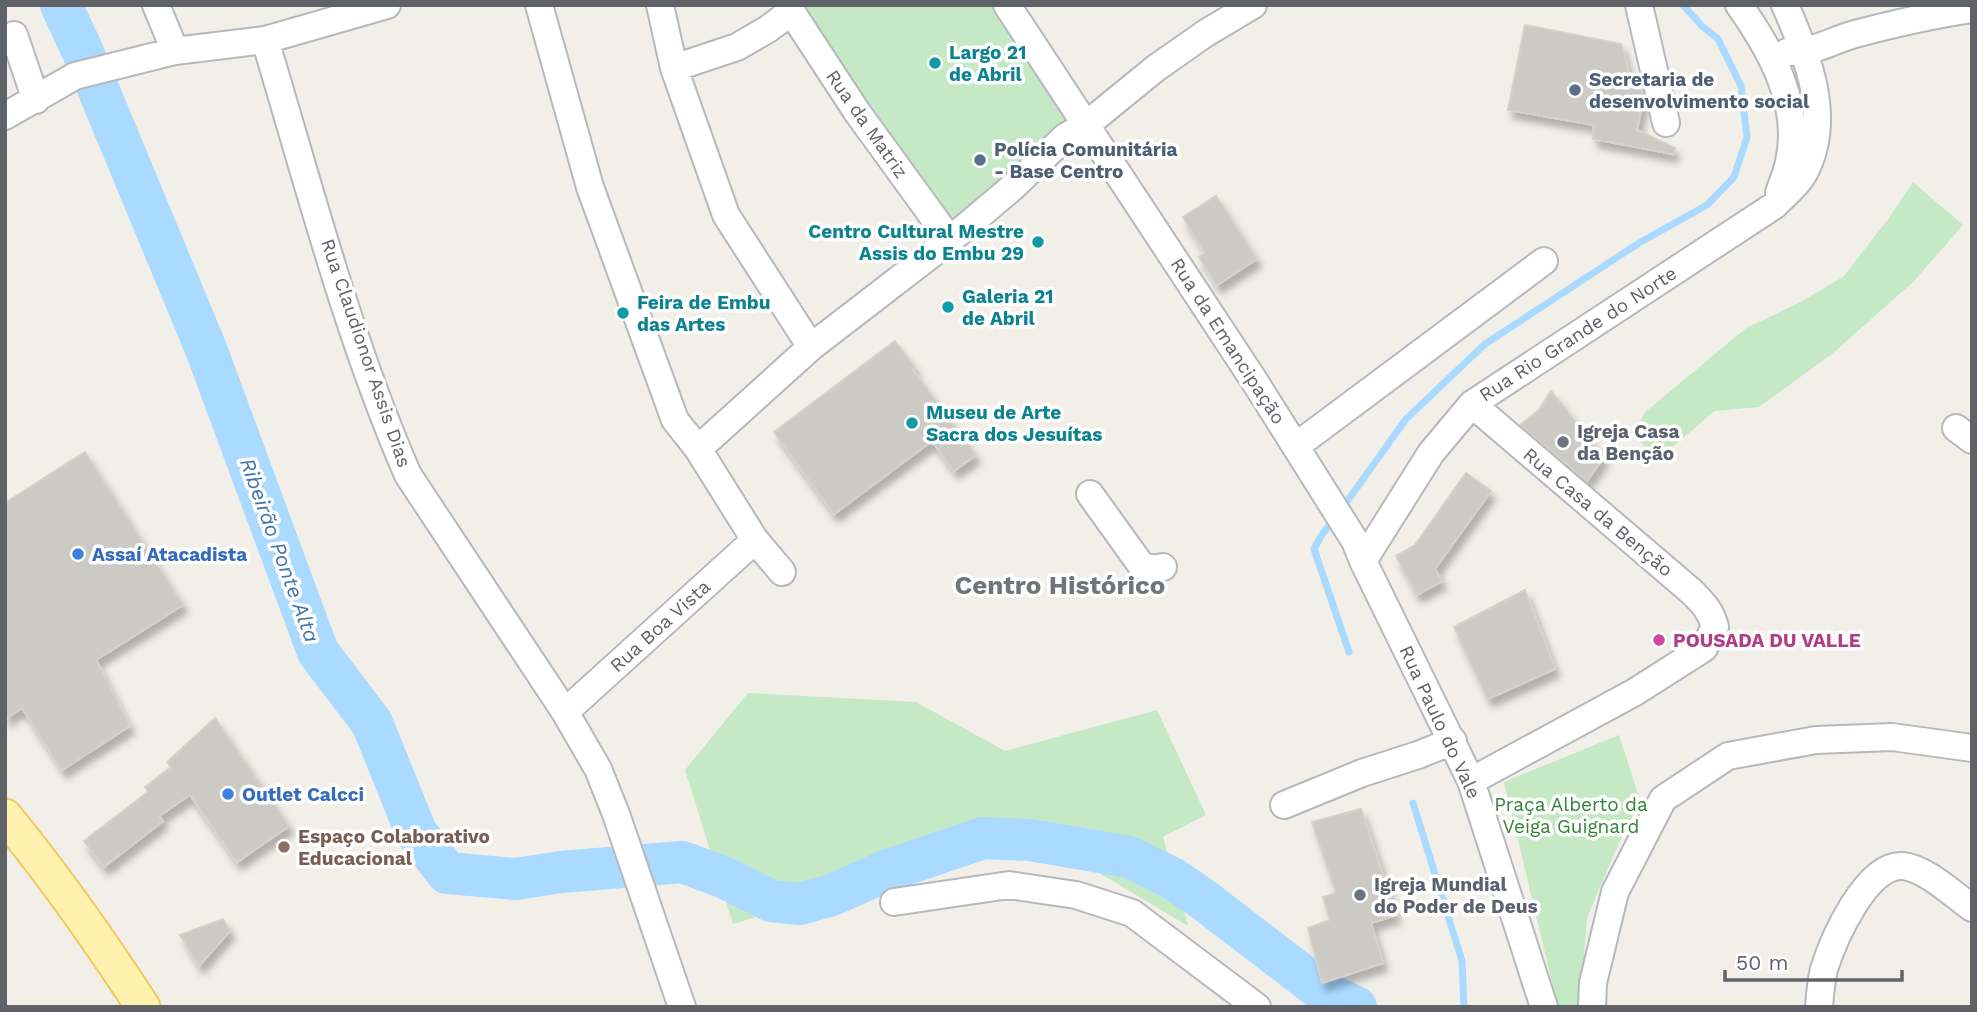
<svg xmlns="http://www.w3.org/2000/svg" width="1977" height="1012" viewBox="0 0 1977 1012" font-family="'Work Sans',sans-serif">
<defs>
<filter id="shadow"><feDropShadow dx="4.5" dy="8" stdDeviation="3.5" flood-color="#0004"/></filter>
</defs>
<rect width="100%" height="100%" fill="#f1efe8"/>
<path fill="#c5e8c5" d="M797,5H995L1073,120L948,227Z
M1913,182L1963,225L1913,282L1833,353L1759,407L1714,411L1658,460L1635,436L1644,413L1746,328L1797,304L1843,277L1886,222Z
M748,693L916,702L1005,751L1157,710L1206,815L1163,837L1188,926L1086,865L993,846L733,924L685,770Z
M1619,735L1640,800L1615,852L1587,918L1580,1007H1558L1504,782Z"/>
<g fill="none" stroke-linecap="round" stroke-linejoin="round">
<path stroke="#aadaff" stroke-width="7" d="M1341,510L1406,419L1485,344L1639,243L1707,205L1734,177L1747,137L1741,86L1718,39L1702,26L1683,5
M1333,520L1321,536L1314,549L1349,652
M1413,803L1462,961L1464,1007"/>
<path stroke="#aadaff" stroke-width="42" d="M61,5L82,50L206,349L318,652L372,723L416,832L447,873L516,879L561,872L682,862L723,877L771,901L800,904L832,895L886,871L983,838L1030,840L1129,857L1172,878L1200,897L1324,992L1356,1007"/>
</g>
<path fill="#cccac5" stroke="#d6d1c6" stroke-width="2" filter="url(#shadow)" d="M1525,25L1621,44L1633,86L1643,92L1644,97L1637,130L1675,148L1673,154L1593,139L1594,125L1508,110Z
M1216,196L1257,259L1217,285L1199,257L1205,253L1183,217Z
M895,341L915,368L913,370L976,455L954,471L932,441L834,514L774,432Z
M1551,391L1604,457L1587,481L1520,425L1539,410Z
M85,452L183,605L96,660L130,726L62,770L22,708L5,719V503Z
M1466,473L1491,491L1435,569L1442,581L1417,595L1396,556L1415,545Z
M1525,590L1555,669L1488,699L1454,627Z
M215,718L289,826L237,862L190,795L159,816L163,821L104,867L84,841L148,792L145,787L171,767L167,762Z
M1361,809L1396,915L1371,923L1383,963L1322,983L1308,928L1330,920L1323,897L1336,893L1312,822Z
M223,919L230,931L199,966L180,935Z"/>
<g fill="none" stroke-linecap="round" stroke-linejoin="round">
<defs>
<path id="minor" d="M156,5L175,51
M539,5L590,187L675,420L698,449L755,540L782,572
M660,5L674,68L726,215L811,347
M787,5L857,112L950,240
M1007,5L1255,382L1355,541L1363,561L1471,781L1544,1007
M1639,5L1666,123
M1739,5C1771,50 1802,105 1789,162C1787,173 1782,183 1779,193
M14,35L36,100
M265,40C309,185 347,335 408,475L565,712L598,769L616,814L682,1007
M1787,52C1814,53 1830,41 1855,34C1893,24 1932,15 1972,9
M674,68L737,47L768,29L792,11
M5,116L75,76L175,51L265,40L387,5
M1956,428L1972,440
M1296,446L1544,261
M698,449L811,347L950,240L1014,186L1065,137L1086,125L1156,68L1206,33L1253,5
M1090,494L1141,565L1152,569L1163,567
M1363,561L1431,453L1472,404L1775,205C1784,195 1798,185 1804,173C1833,119 1808,57 1785,5
M565,712L755,540
M1471,781L1635,692L1704,648L1715,627C1711,611 1703,603 1692,592L1472,404
M1284,805L1362,773L1418,755L1453,741
M894,902L1009,885L1076,895L1132,913L1257,1007
M1592,1007L1593,983L1615,892L1663,799L1728,756L1816,740L1892,737L1972,748
M1819,1007C1820,994 1821,981 1824,969C1833,941 1866,863 1903,866C1925,868 1954,895 1972,908"/>
<path id="major" d="M5,816C55,877 100,941 143,1007"/>
</defs>
<use href="#minor" stroke="#b5b8bc" stroke-width="30"/>
<use href="#major" stroke="#f2c960" stroke-width="37"/>
<use href="#minor" stroke="#fff" stroke-width="26"/>
<use href="#major" stroke="#fff2af" stroke-width="33"/>
</g>
<g fill="#0f9aa8" stroke="#fff" stroke-width="2.5">
<circle cx="935" cy="63" r="7"/>
<circle cx="1038" cy="242" r="7"/>
<circle cx="948" cy="307" r="7"/>
<circle cx="623" cy="313" r="7"/>
<circle cx="912" cy="423" r="7"/>
</g>
<g fill="#5c6f8a" stroke="#fff" stroke-width="2.5">
<circle cx="1575" cy="90" r="7"/>
<circle cx="980" cy="160" r="7"/>
</g>
<g fill="#6b7280" stroke="#fff" stroke-width="2.5">
<circle cx="1563" cy="442" r="7"/>
<circle cx="1360" cy="895" r="7"/>
</g>
<g fill="#3f7fe0" stroke="#fff" stroke-width="2.5">
<circle cx="78" cy="554" r="7"/>
<circle cx="228" cy="794" r="7"/>
</g>
<circle fill="#d1479c" stroke="#fff" stroke-width="2.5" cx="1659" cy="640" r="7"/>
<circle fill="#8d6e63" stroke="#fff" stroke-width="2.5" cx="284" cy="847" r="7"/>
<g text-anchor="middle" dominant-baseline="central" stroke-width="7" stroke-linejoin="round" paint-order="stroke">
<g font-size="19" font-weight="bold" fill="#0d838f" stroke="#fff" text-anchor="start">
<text x="949" y="52">Largo 21<tspan x="949" dy="22">de Abril</tspan></text>
<text x="1024" y="231" text-anchor="end">Centro Cultural Mestre<tspan x="1024" dy="22">Assis do Embu 29</tspan></text>
<text x="962" y="296">Galeria 21<tspan x="962" dy="22">de Abril</tspan></text>
<text x="637" y="302">Feira de Embu<tspan x="637" dy="22">das Artes</tspan></text>
<text x="926" y="412">Museu de Arte<tspan x="926" dy="22">Sacra dos Jesuítas</tspan></text>
</g>
<g font-size="19" font-weight="bold" fill="#4e5e75" stroke="#fff" text-anchor="start">
<text x="1589" y="79">Secretaria de<tspan x="1589" dy="22">desenvolvimento social</tspan></text>
<text x="994" y="149">Polícia Comunitária<tspan x="994" dy="22">- Base Centro</tspan></text>
</g>
<g font-size="19" fill="#5f6368" stroke="#fff">
<text transform="translate(867 124) rotate(55)">Rua da Matriz</text>
<text transform="translate(1578 334) rotate(-33)">Rua Rio Grande do Norte</text>
<text transform="translate(1228 341) rotate(57)">Rua da Emancipação</text>
<text transform="translate(366 353) rotate(71)">Rua Claudionor Assis Dias</text>
<text transform="translate(1598 512) rotate(40)">Rua Casa da Benção</text>
<text transform="translate(660 626) rotate(-42)">Rua Boa Vista</text>
<text transform="translate(1440 722) rotate(65)">Rua Paulo do Vale</text>
</g>
<g font-size="19" font-weight="bold" fill="#5b616d" stroke="#fff" text-anchor="start">
<text x="1577" y="431">Igreja Casa<tspan x="1577" dy="22">da Benção</tspan></text>
<text x="1374" y="884">Igreja Mundial<tspan x="1374" dy="22">do Poder de Deus</tspan></text>
</g>
<g font-size="19" font-weight="bold" fill="#366cbe" stroke="#fff" text-anchor="start">
<text x="92" y="554">Assaí Atacadista</text>
<text x="242" y="794">Outlet Calcci</text>
</g>
<g font-size="19" font-weight="bold" fill="#b23c85" stroke="#fff" text-anchor="start">
<text x="1673" y="640">POUSADA DU VALLE</text>
</g>
<g font-size="19" fill="#348238" stroke="#fff">
<text x="1571" y="804">Praça Alberto da<tspan x="1571" dy="22">Veiga Guignard</tspan></text>
</g>
<g font-size="19" font-weight="bold" fill="#785e54" stroke="#fff" text-anchor="start">
<text x="298" y="836">Espaço Colaborativo<tspan x="298" dy="22">Educacional</tspan></text>
</g>
<g font-size="21" font-style="italic" fill="#4174aa" stroke="#fff">
<text transform="translate(280 550) rotate(70)">Ribeirão Ponte Alta</text>
</g>
<g font-size="26" font-weight="bold" fill="#70757a" stroke="#fff">
<text x="1060" y="585">Centro Histórico</text>
</g>
</g>
<rect width="1977" height="1012" fill="none" stroke="#5f6368" stroke-width="14"/>
<path d="M1725 970v10h177v-10" fill="none" stroke="#5f6368" stroke-width="3.5"/>
<text x="1736" y="970" font-size="21" fill="#5f6368" stroke="#ffffff" stroke-width="5" paint-order="stroke">50 m</text>
</svg>
